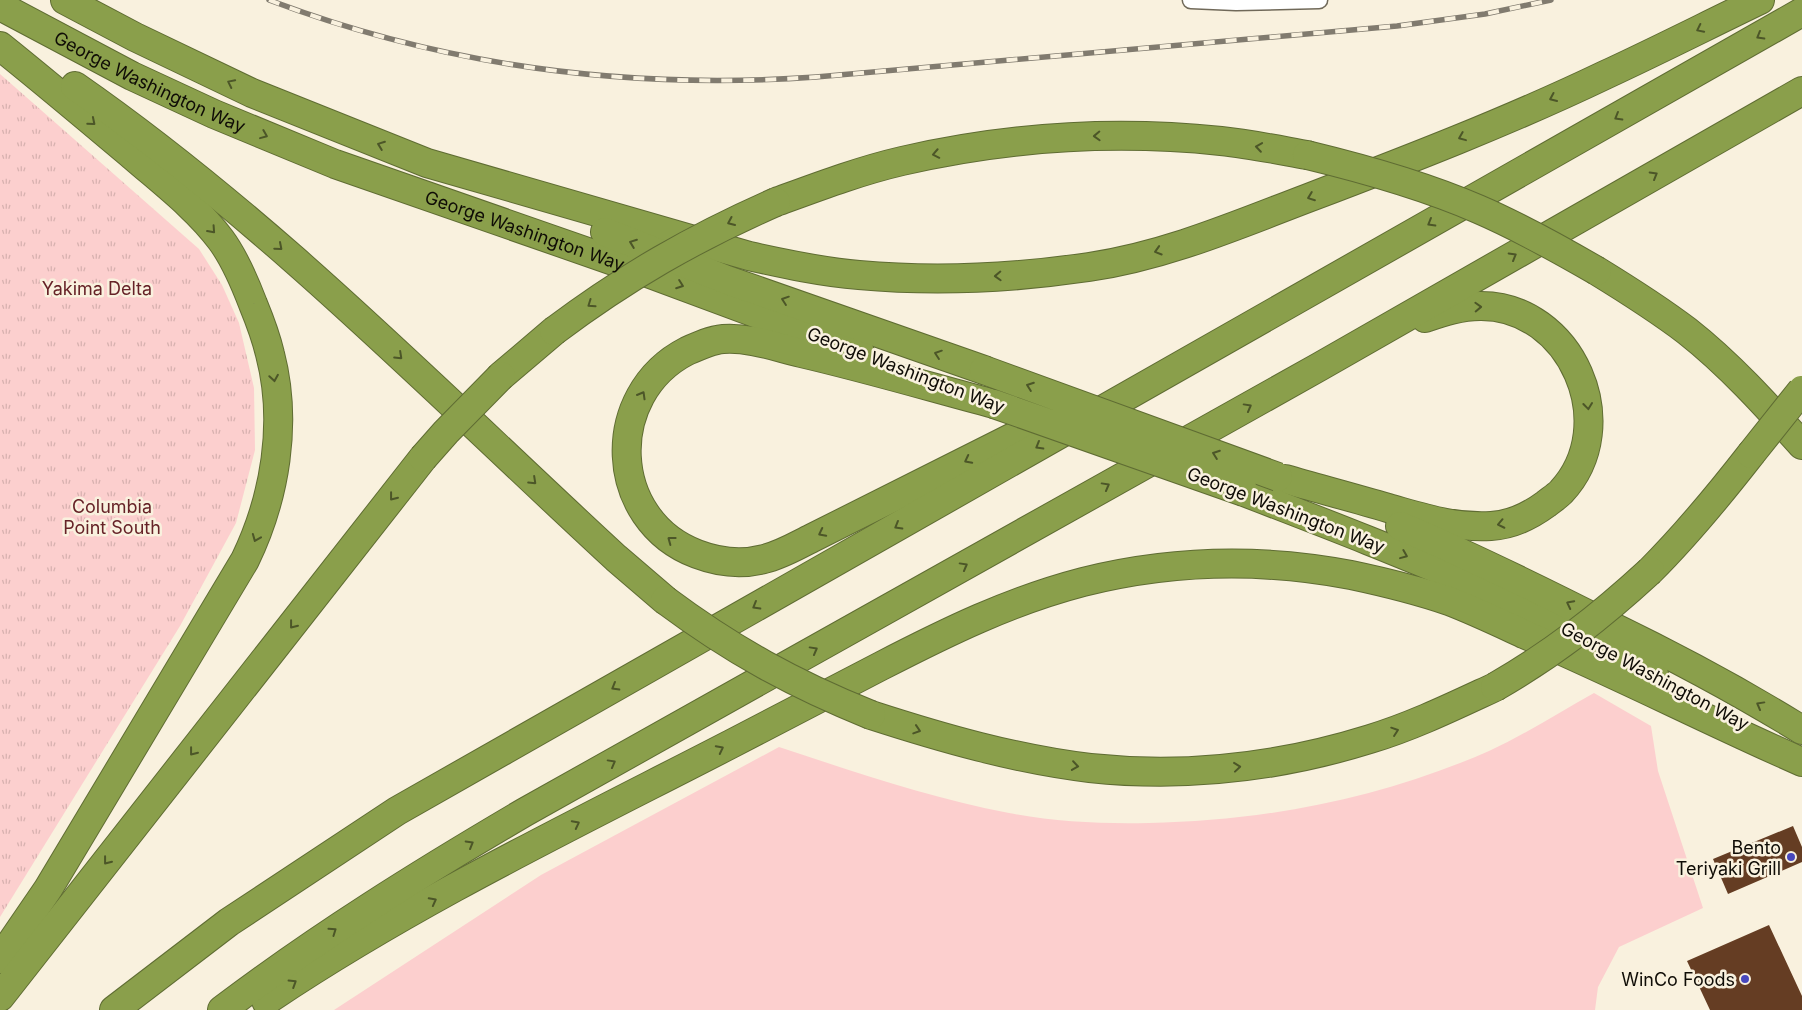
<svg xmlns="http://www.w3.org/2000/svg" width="1802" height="1010" viewBox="0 0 1802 1010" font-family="Inter,sans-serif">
<defs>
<pattern id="park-tufts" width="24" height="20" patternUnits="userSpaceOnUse" patternTransform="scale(1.25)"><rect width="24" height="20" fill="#fccfce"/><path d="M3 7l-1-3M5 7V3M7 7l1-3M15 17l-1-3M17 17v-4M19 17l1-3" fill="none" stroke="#d7b1af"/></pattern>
</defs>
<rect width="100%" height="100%" fill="#f9f1de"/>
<path fill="#fccfce" d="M1594,693L1651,726L1658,771L1703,908L1619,947L1598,987L1595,1010H334L541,875L779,747C855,772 930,798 1009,813C1055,822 1102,824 1149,823C1265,821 1382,798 1489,751C1524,735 1560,712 1594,693Z"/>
<path fill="url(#park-tufts)" d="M0,74L199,249L222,285L239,323L254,388L255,450L236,523L180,626L0,917Z"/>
<path fill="#653d23" d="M1793,826L1802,847V862L1728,894L1713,859Z
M1769,925L1802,996V1010H1710L1687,961Z"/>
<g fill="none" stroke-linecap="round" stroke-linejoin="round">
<defs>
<path id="street" d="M1191,0L1236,2L1319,0"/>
<g id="highway">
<path d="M65,0L135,37L252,93L427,163L749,256C785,264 822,272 859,275C935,282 1014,278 1089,267C1165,256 1237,225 1308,198C1408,160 1509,121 1605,75C1657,51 1708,25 1760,0"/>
<path id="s1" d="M0,6L132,76L214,114L335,164L645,272L860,352"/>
<path d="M0,46C45,82 90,120 134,157C164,183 197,208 221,240C235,259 245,283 253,304C260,321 266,337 270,354C288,423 275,498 245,560L48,889L0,959"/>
<path d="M75,86C272,223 440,396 616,558L665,600"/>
<path d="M776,202C817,187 859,171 902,161C1006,137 1114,130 1221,141C1250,144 1279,150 1307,155"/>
<path d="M605,232L727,280L984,370"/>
<path d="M1597,271C1628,290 1658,309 1687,331C1729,364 1766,405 1802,445"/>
<path d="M501,376L554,331"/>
<path d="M994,404C930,387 866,368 801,353C776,347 749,337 723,339C711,340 698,346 687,351C603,394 607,520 697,554C718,562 741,565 764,559C781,555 796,546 812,538L1061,413"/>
<path d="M1285,479C1320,489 1354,498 1388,508C1424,518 1453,528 1491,526C1511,525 1531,515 1546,504C1551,500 1557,496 1561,492C1624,425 1571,305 1480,306C1461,306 1443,312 1425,318"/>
<path d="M1244,492C1327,524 1410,556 1491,592C1546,617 1601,645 1654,674"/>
<path d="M1400,526C1471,556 1540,590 1609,625C1675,657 1739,691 1802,730"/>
<path d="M1650,571C1687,534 1719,495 1751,454"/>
<path d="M871,715C942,738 1015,759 1090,768C1184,778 1280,767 1370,739C1413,726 1454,706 1495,687"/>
<path d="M0,997L423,458"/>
<path d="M266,1001C413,902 574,825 731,744C781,718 831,692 881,666C947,632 1010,601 1083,582C1171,560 1262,558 1351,575C1384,582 1417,590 1449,601C1475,611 1500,623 1526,635C1619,675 1709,721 1802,762"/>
<path d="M114,1010L229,922L397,811L1802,12"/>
<path d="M222,1010C318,937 421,873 525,812L1319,367L1802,91"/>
</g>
</defs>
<use href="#street" stroke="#706959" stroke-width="19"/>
<use href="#highway" stroke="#5f6c33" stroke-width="30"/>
<use href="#street" stroke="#fff" stroke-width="16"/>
<use href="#highway" stroke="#8a9f4b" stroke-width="28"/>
<defs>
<path id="rail" d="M269,0C446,67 628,90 816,77L1397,26L1485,14L1551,0"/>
</defs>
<use href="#rail" stroke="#817b6f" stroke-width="5.5"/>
<use href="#rail" stroke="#f9f1de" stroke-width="4" stroke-dasharray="11" stroke-linecap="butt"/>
<defs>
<path id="highway-bridge" d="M1307,155C1365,169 1423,185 1478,209C1520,227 1559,249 1597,271
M554,331C626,277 694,238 776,202
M984,370L1278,477
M994,404L1244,492
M1751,454L1802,390
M423,458L446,432L501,376
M665,600C732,650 794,684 871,715
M1495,687C1554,653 1600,617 1650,571"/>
</defs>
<use href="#highway-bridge" stroke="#5f6c33" stroke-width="30" stroke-linecap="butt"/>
<use href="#highway-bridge" stroke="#8a9f4b" stroke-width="28"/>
</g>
<defs><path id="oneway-chevron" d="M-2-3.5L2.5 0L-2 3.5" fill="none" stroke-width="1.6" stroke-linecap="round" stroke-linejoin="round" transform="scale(1.25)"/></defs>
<g stroke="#4c5628">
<use href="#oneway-chevron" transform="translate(1700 29) rotate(154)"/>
<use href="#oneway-chevron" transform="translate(1760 36) rotate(150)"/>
<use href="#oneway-chevron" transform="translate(231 83) rotate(-154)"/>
<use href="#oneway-chevron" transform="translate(1553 98) rotate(156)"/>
<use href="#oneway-chevron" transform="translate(1618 117) rotate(150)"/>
<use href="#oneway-chevron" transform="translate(92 122) rotate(40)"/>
<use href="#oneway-chevron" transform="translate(264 135) rotate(22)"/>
<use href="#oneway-chevron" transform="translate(1097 136) rotate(178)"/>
<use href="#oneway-chevron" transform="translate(1462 137) rotate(158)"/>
<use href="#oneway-chevron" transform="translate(381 145) rotate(-159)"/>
<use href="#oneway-chevron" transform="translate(1259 147) rotate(-172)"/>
<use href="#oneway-chevron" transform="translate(936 154) rotate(169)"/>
<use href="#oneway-chevron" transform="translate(1654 175) rotate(-30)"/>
<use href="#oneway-chevron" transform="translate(1311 197) rotate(159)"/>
<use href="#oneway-chevron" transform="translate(731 222) rotate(156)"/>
<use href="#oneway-chevron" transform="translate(1431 223) rotate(150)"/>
<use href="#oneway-chevron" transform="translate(212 230) rotate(48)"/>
<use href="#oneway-chevron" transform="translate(633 243) rotate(-159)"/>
<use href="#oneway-chevron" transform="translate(279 247) rotate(41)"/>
<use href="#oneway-chevron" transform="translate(1158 251) rotate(163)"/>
<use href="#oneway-chevron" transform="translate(1513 256) rotate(-30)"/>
<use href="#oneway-chevron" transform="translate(998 276) rotate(178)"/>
<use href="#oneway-chevron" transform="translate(680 285) rotate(20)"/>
<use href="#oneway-chevron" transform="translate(785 300) rotate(-161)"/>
<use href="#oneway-chevron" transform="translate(591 304) rotate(145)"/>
<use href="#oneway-chevron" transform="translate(1478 307) rotate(-2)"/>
<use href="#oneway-chevron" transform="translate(938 354) rotate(-161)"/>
<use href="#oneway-chevron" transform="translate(399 356) rotate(43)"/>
<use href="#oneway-chevron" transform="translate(274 378) rotate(81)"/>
<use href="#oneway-chevron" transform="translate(1030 386) rotate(-160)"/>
<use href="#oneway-chevron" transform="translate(642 395) rotate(-60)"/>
<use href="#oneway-chevron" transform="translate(1588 406) rotate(83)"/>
<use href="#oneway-chevron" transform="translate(1248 407) rotate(-29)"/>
<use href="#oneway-chevron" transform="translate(1039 446) rotate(150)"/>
<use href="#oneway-chevron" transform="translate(1216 454) rotate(-160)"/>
<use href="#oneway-chevron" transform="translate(968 460) rotate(153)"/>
<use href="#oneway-chevron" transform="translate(533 481) rotate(43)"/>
<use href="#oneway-chevron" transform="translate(1106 486) rotate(-29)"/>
<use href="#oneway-chevron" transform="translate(393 497) rotate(128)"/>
<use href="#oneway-chevron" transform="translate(1501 524) rotate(168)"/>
<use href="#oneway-chevron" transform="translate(898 526) rotate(150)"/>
<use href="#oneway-chevron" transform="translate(822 533) rotate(153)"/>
<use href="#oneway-chevron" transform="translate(256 538) rotate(112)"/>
<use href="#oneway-chevron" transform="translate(671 540) rotate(-143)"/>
<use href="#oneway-chevron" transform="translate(1404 555) rotate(22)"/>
<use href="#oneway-chevron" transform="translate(964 566) rotate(-29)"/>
<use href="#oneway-chevron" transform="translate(1570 604) rotate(-153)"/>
<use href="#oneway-chevron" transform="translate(756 606) rotate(150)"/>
<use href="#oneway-chevron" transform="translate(293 625) rotate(128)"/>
<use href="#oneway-chevron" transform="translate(814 650) rotate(-29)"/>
<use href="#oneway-chevron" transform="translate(615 687) rotate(150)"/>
<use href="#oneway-chevron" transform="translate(1760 705) rotate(-151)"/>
<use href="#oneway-chevron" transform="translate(917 730) rotate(18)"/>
<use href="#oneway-chevron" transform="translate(1395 731) rotate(-19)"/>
<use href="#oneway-chevron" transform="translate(720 749) rotate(-27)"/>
<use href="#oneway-chevron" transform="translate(193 752) rotate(128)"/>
<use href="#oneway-chevron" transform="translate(612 763) rotate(-29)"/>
<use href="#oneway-chevron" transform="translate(1075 766) rotate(8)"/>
<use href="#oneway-chevron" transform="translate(1237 767) rotate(-6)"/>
<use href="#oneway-chevron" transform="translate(576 824) rotate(-27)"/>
<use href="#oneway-chevron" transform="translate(470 844) rotate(-30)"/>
<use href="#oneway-chevron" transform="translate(107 861) rotate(128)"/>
<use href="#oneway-chevron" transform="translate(433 901) rotate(-28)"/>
<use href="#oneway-chevron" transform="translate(333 931) rotate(-35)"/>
<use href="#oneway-chevron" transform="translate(293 983) rotate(-32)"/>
</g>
<g fill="#4747bc" stroke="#f9f1de" stroke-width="2">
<circle cx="1791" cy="857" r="5"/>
<circle cx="1745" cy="979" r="5"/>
</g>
<g text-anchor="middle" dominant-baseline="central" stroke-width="5" stroke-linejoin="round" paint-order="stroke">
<g font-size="18" fill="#0f0c06" stroke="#f9f1de">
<text stroke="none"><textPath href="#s1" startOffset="168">George Washington Way</textPath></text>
<text stroke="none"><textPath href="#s1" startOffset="572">George Washington Way</textPath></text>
<text transform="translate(906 370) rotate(21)">George Washington Way</text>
<text transform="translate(1286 510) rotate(21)">George Washington Way</text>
<text transform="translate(1655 676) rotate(28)">George Washington Way</text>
</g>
<g font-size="18" fill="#662227" stroke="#f9f1de">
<text x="97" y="288">Yakima Delta</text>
<text x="112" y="506">Columbia<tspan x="112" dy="21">Point South</tspan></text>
</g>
<g font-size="18" fill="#0f0c06" stroke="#f9f1de" text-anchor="end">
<text x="1781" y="847">Bento<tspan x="1781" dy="21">Teriyaki Grill</tspan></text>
<text x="1735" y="979">WinCo Foods</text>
</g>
</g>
</svg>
